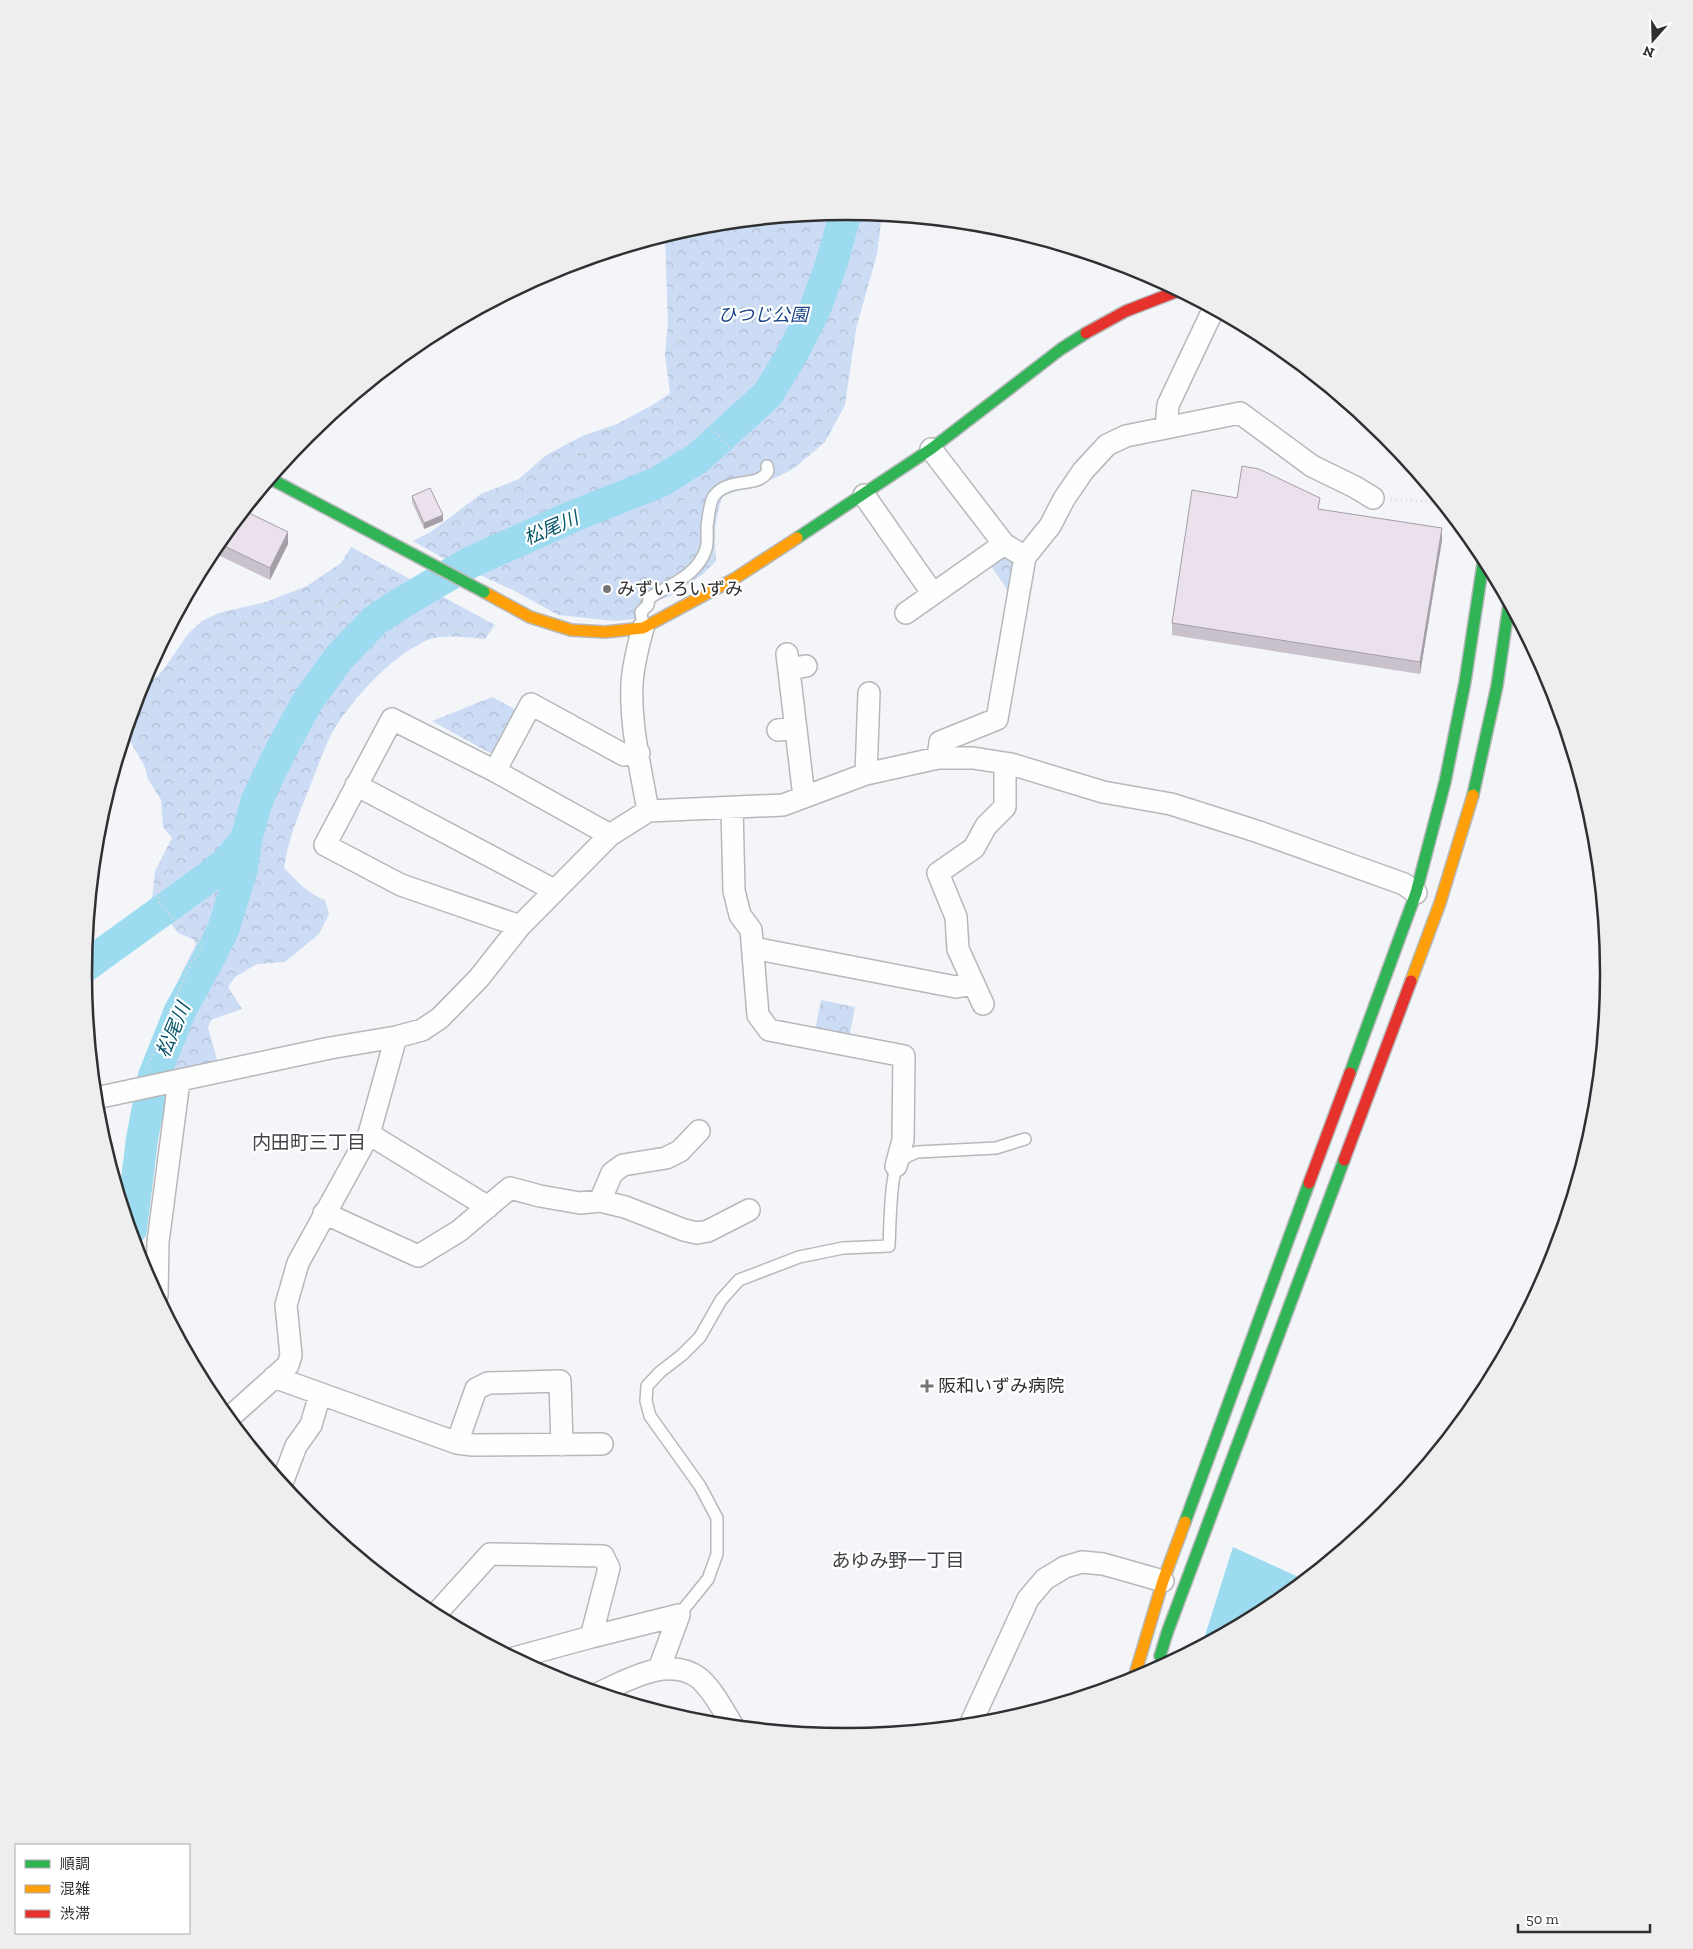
<svg xmlns="http://www.w3.org/2000/svg" width="1693" height="1949" viewBox="0 0 1693 1949" font-family="'Zilla Slab','Noto Sans JP',serif">
<defs>
<pattern id="park-crowns" width="20" height="18" patternUnits="userSpaceOnUse" patternTransform="scale(1.25)"><rect width="20" height="18" fill="#ccdcf5"/><path d="M2 6a3 3 0 1 1 6 0M12 15a3 3 0 1 1 6 0" fill="none" stroke="#b0bdd2"/></pattern>
</defs>
<rect width="100%" height="100%" fill="#f3f5f8"/>
<path fill="url(#park-crowns)" d="M847,212L882,215L877,254L856,329L845,405L825,442L793,469L775,478L723,496C714,518 714,538 716,561L703,574L670,596L655,602L646,618L615,621L558,615L513,590L445,559L413,541L432,531L481,494L519,479L545,456L582,436L617,424L656,403L670,393L665,355L668,323L665,236L698,226Z
M351,547L495,625L485,639C467,638 443,633 425,641C390,658 353,698 333,731C323,750 316,772 308,791C298,816 288,841 284,868C296,880 309,895 325,900L329,914L319,934L285,962L257,964L235,977L228,987L242,1009L211,1020L208,1027L219,1067L133,1089L184,968L196,944L193,939L178,933L152,899L155,871L172,838L163,827L161,800L148,779L144,765L127,736L137,697L164,669L188,634L202,621L219,613L266,602L307,586L341,563Z
M1006,552L1016,557L1013,598L989,563Z
M492,697L522,713L497,757L432,721Z
M821,1000L855,1007L849,1038L815,1031Z"/>
<path fill="#9cdbf0" d="M1233,1547L1305,1580L1270,1609L1202,1645Z"/>
<g fill="none" stroke-linecap="round" stroke-linejoin="round">
<path stroke="#9cdbf0" stroke-width="32" d="M84,967L213,874L228,861L246,840
M131,1229L142,1139L154,1076L180,1011L209,958L223,930L242,868L246,840L257,800L279,754L307,702L338,659L374,621L403,602L471,562L576,515L659,482L698,458L768,394L792,354L815,309L831,265L846,212"/>
<defs>
<path id="lane" d="M643,627L641,612L648,605L649,598C671,584 697,576 706,549C708,542 707,533 707,526C709,516 709,503 714,496C729,476 758,489 768,471L767,466
M679,1615L708,1579L717,1554V1518L700,1486L650,1416L646,1401L647,1386L660,1372L682,1355L700,1337L721,1300L739,1280L799,1257L843,1248L889,1246C890,1227 890,1185 896,1168C899,1159 909,1155 917,1152L996,1148L1025,1139"/>
<path id="street" d="M1166,428L1168,405L1213,310
M931,449L1004,544L1025,557
M864,495L933,594
M906,613L1004,544
M643,628C638,646 633,665 632,684C630,726 641,770 648,811
M787,654L804,797
M789,669L806,666
M778,730L796,728
M938,758L940,742L997,719L1025,557L1050,526L1064,499L1083,471L1107,445L1126,436L1240,413L1312,466L1355,487L1373,498
M495,771L531,704L624,755L639,753
M866,774L869,693
M356,785L554,890
M732,808L734,891L740,915L751,930L758,1015L769,1030L904,1056L903,1140L896,1166
M520,926L401,885L325,845L392,719L495,771L610,835
M753,948L956,987L974,984
M983,1004L958,949L956,917L938,873L974,848L986,826L1005,807V773L1011,764
M96,1098L330,1048L396,1037L422,1030L440,1018L479,978L520,926L610,835L648,811L783,805L866,774L938,758H973L1011,764L1103,792L1171,804L1259,832L1404,884L1416,893
M369,1134L488,1207
M600,1201L612,1173L623,1165L666,1158L680,1151L699,1131
M324,1213L418,1256L459,1231L510,1188L540,1196L580,1203L600,1201L625,1207L684,1230L697,1233L708,1231L749,1210
M157,1295L158,1242L179,1081
M274,1377L457,1443L473,1445L602,1444
M229,1418L288,1365L291,1355L286,1305L298,1263L369,1134L396,1037
M457,1443L476,1389L488,1383L560,1381L562,1445
M282,1483L296,1446L311,1425L320,1394
M435,1615L490,1554L603,1556L609,1568L591,1637L514,1658
M591,1637L679,1615L659,1669
M599,1693C628,1680 669,1655 699,1678C713,1690 723,1710 733,1726
M970,1725L1028,1599L1045,1579L1065,1567L1082,1562L1103,1564L1163,1581"/>
<path id="fast" d="M271,479L403,549
M797,538L931,449L1061,349L1086,333
M1473,795L1497,686L1509,604
M1350,1073L1416,893L1445,782L1465,682L1484,557
M1185,1522L1309,1183
M1160,1656L1167,1633L1344,1160"/>
<path id="slow" d="M484,592L530,617L571,630L605,632L643,628L734,579L797,538
M1411,981L1440,903L1473,795
M1133,1681L1163,1581L1185,1522"/>
<path id="jam" d="M1086,333L1126,311L1178,291
M1344,1160L1411,981
M1309,1183L1350,1073"/>
</defs>
<use href="#lane" stroke="#b7b8ba" stroke-width="14"/>
<use href="#street" stroke="#b7b8ba" stroke-width="24"/>
<use href="#fast" stroke="#b7b8ba" stroke-width="14"/>
<use href="#slow" stroke="#b7b8ba" stroke-width="14"/>
<use href="#jam" stroke="#b7b8ba" stroke-width="14"/>
<path stroke="#dadadb" stroke-width="3" stroke-dasharray="1 4" stroke-linecap="butt" d="M683,394L697,414L739,457L737,469
M779,463C818,445 837,404 843,364C845,350 844,336 848,322C858,287 871,251 875,215
M1391,499L1441,503
M430,539L455,523L499,499L553,462L595,451L619,438L683,394C678,379 681,363 680,347C680,334 676,322 675,309C673,283 677,257 682,231
M532,592L573,581L610,552L629,532L700,492
M266,619C309,637 355,589 389,566
M416,631C442,632 465,634 488,620
M212,639L245,657L262,671L281,684
M182,800L207,794C209,786 209,778 213,771C222,757 247,760 258,744C269,730 269,710 276,694C292,659 318,629 343,601
M147,1069L188,969L203,945L201,937L182,930L158,900L160,885L177,858L181,845L184,817L182,800L174,780L145,749L142,739V724L157,692L176,669L215,637L239,624L285,614L320,600L361,551"/>
<use href="#lane" stroke="#fdfefe" stroke-width="11"/>
<use href="#street" stroke="#fdfefe" stroke-width="21"/>
<use href="#fast" stroke="#30b455" stroke-width="11"/>
<use href="#slow" stroke="#ff9f0a" stroke-width="11"/>
<use href="#jam" stroke="#e5322d" stroke-width="11"/>
<defs>
<path id="fast-bridge" d="M403,549L484,592"/>
</defs>
<use href="#fast-bridge" stroke="#b7b8ba" stroke-width="14" stroke-linecap="butt"/>
<use href="#fast-bridge" stroke="#30b455" stroke-width="11"/>
</g>
<path fill="#c9c2cc" d="M412,496L443,521L424,529L412,502Z
M1237,498L1320,509L1442,540L1420,674L1172,635V623Z
M245,511L288,544L270,580L212,552Z"/>
<path fill="#a49ea6" d="M443,515V521L424,529V523Z
M1442,528V540L1420,674V662Z
M288,532V544L270,580V568Z"/>
<path fill="#eae1ed" stroke="#a49ea6" d="M1242,466L1259,469L1320,498L1318,509L1442,528L1420,662L1172,623L1192,490L1237,498Z
M430,488L443,515L424,523L412,496Z
M245,511L288,532L270,568L218,543Z"/>
<g fill="#747577" stroke="#fff" stroke-width="2">
<circle cx="607" cy="589" r="5"/>
<path d="M924.5 1378.5h5v5h5v5h-5v5h-5v-5h-5v-5h5z"/>
</g>
<g text-anchor="middle" dominant-baseline="central" stroke-width="4.5" stroke-linejoin="round" paint-order="stroke">
<g font-size="18" font-style="italic" fill="#194287" stroke="#fff">
<text x="763" y="315">ひつじ公園</text>
</g>
<g font-size="18" fill="#2f3032" stroke="#fff" text-anchor="start">
<text x="617" y="589">みずいろいずみ</text>
<text x="938" y="1386">阪和いずみ病院</text>
</g>
<g font-size="19" font-style="italic" fill="#08566a" stroke="#fff">
<text transform="translate(551 528) rotate(-23)">松尾川</text>
<text transform="translate(173 1030) rotate(-67)">松尾川</text>
</g>
<g font-size="19" fill="#404347" stroke="#fff">
<text x="309" y="1142">内田町三丁目</text>
<text x="898" y="1560">あゆみ野一丁目</text>
</g>
</g>
<path d="M0 0H1693V1949H0ZM92 974a754 754 0 1 1 1508 0a754 754 0 1 1-1508 0Z" fill="#eeeeef" fill-rule="evenodd"/>
<path fill="none" stroke="#2f3032" stroke-width="2.5" d="M92 974a754 754 0 1 1 1508 0a754 754 0 1 1-1508 0Z"/>
<rect x="15" y="1844" width="175" height="90" fill="#ffffff" stroke="#acacad"/>
<rect x="25" y="1860" width="25" height="8" fill="#30b455" stroke="#acacad"/>
<text x="60" y="1869" font-size="15" fill="#2f3032">順調</text>
<rect x="25" y="1885" width="25" height="8" fill="#ff9f0a" stroke="#acacad"/>
<text x="60" y="1894" font-size="15" fill="#2f3032">混雑</text>
<rect x="25" y="1910" width="25" height="8" fill="#e5322d" stroke="#acacad"/>
<text x="60" y="1919" font-size="15" fill="#2f3032">渋滞</text>
<g transform="translate(1653 40) rotate(200)" stroke="#ffffff" stroke-width="4" paint-order="stroke">
<path d="M0-4L9 19L0 12L-9 19Z" fill="#2f3032"/>
<text y="-8" font-size="14" font-weight="bold" text-anchor="middle" fill="#2f3032">N</text>
</g>
<path d="M1518 1924v8h132v-8" fill="none" stroke="#2f3032" stroke-width="2.5"/>
<text x="1526" y="1924" font-size="15" fill="#2f3032" stroke="#ffffff" stroke-width="4" paint-order="stroke">50 m</text>
</svg>
